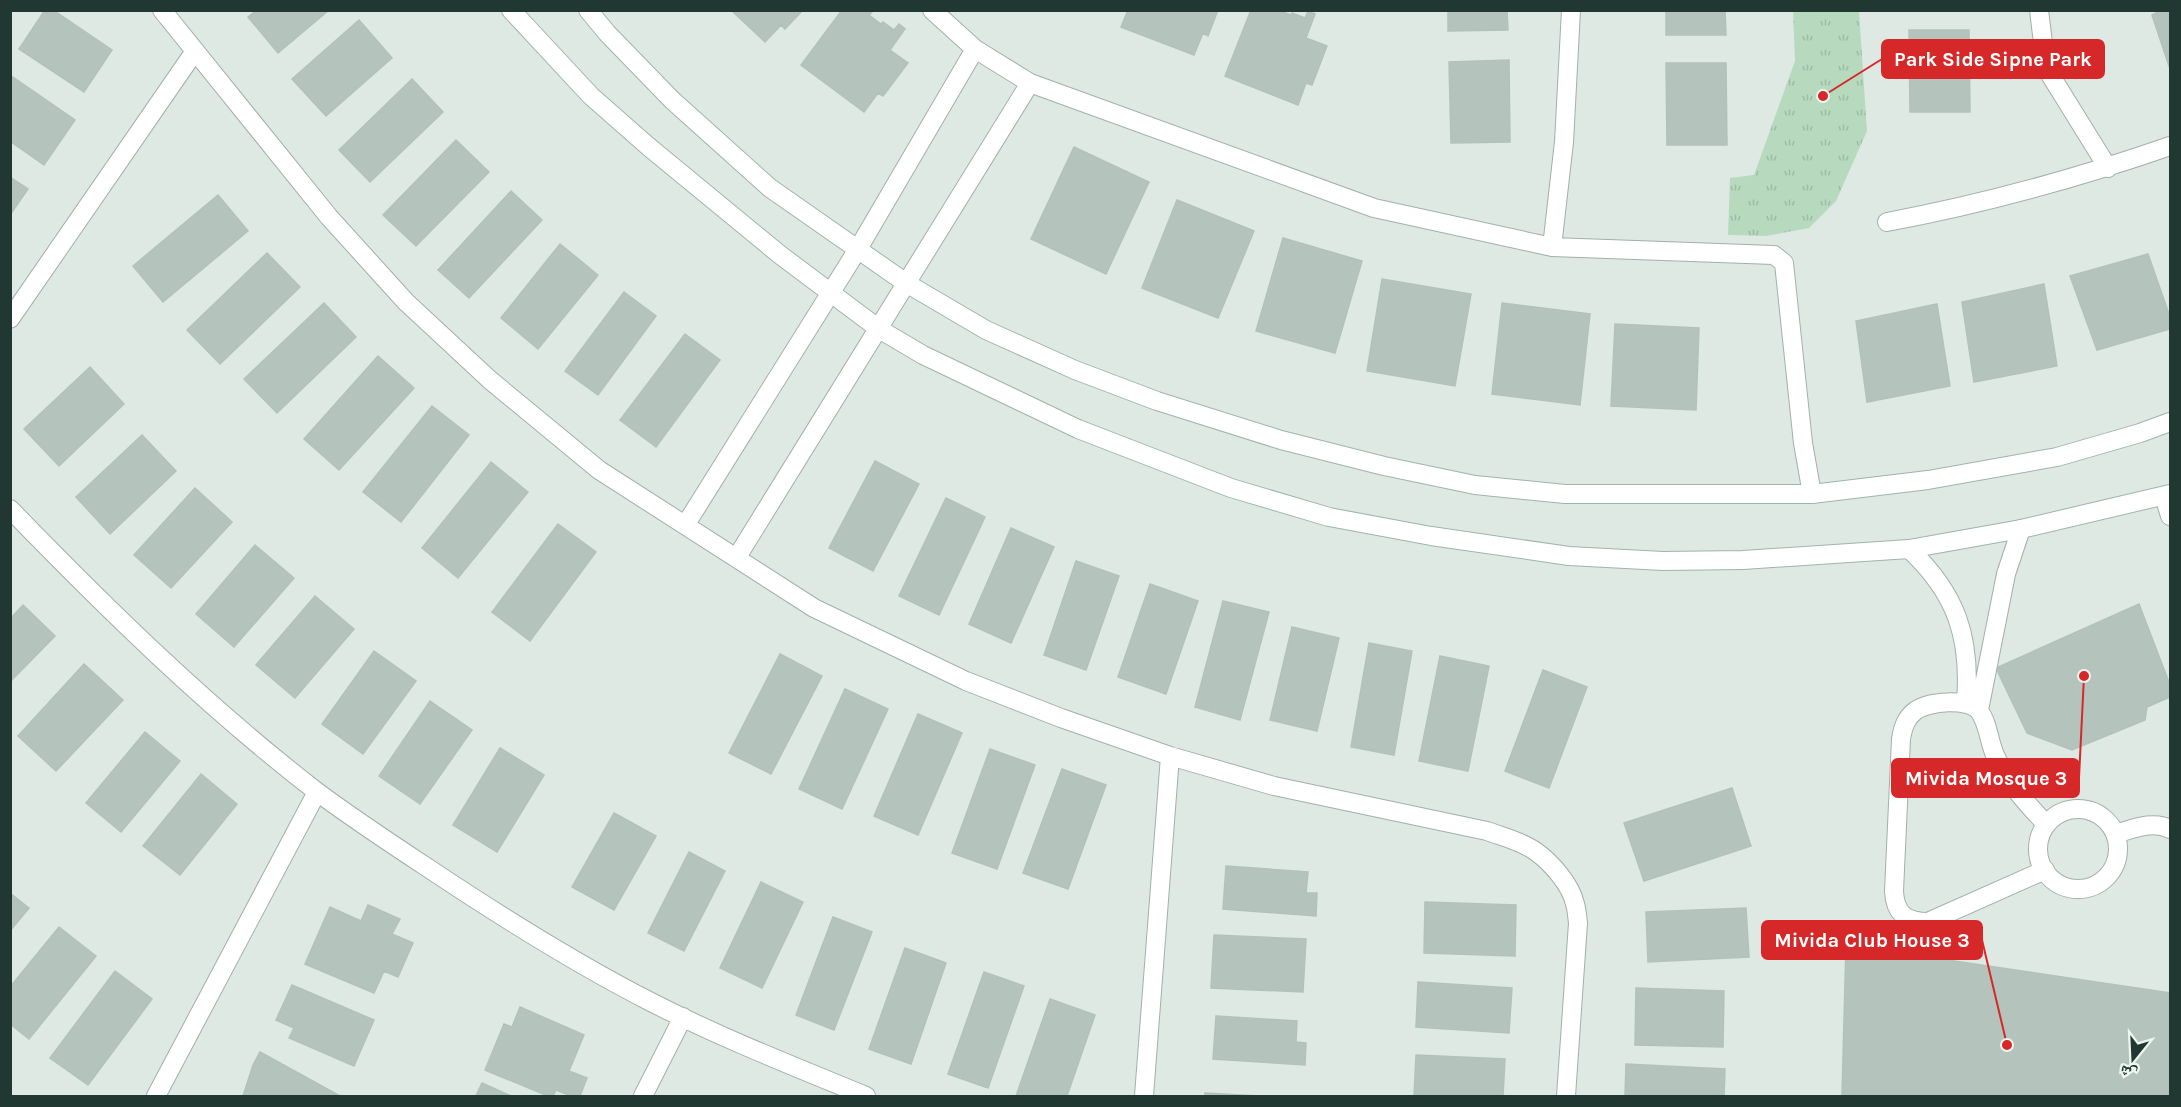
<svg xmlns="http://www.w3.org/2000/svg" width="2181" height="1107" viewBox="0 0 2181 1107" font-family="Karla,'Noto Naskh Arabic',sans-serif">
<defs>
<pattern id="park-tufts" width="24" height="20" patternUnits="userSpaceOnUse" patternTransform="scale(1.5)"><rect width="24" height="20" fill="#b7dabf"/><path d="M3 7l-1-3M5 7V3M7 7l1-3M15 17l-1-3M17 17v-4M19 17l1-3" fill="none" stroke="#9dbca5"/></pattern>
</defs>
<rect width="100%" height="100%" fill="#dee9e4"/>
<path fill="url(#park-tufts)" d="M1793,11H1859L1867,131L1836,201L1809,228L1766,236L1728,235L1730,178L1754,175L1795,61Z"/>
<path fill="#b4c4bd" stroke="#b1c2bb" stroke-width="1.5" d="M45,10H53L112,50L84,92L19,49Z
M257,10H329L278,53L248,17Z
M731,10H803L785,29L781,25L765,42Z
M842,10H870L872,12L869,15L881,24L883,22L894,30L899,24L905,29L890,50L908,63L883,96L878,93L864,112L801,65Z
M1128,10H1218L1208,36L1203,33L1194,55L1121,27Z
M1251,10H1277L1291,15L1292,13L1305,18L1308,11L1315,14L1306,38L1327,46L1312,85L1306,83L1298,105L1225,76Z
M1448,10H1507L1508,30L1448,31Z
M1666,10H1725L1726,35H1666Z
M2161,10H2170V69L2152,15Z
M359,20L392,58L326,116L292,79Z
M1909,30H1969L1970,112H1910Z
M1509,60L1510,142L1451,143L1449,62Z
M1666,63H1726L1727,145H1667Z
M10,75L75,120L44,165L10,141Z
M412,79L443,112L370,182L339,150Z
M456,140L489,172L416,246L383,215Z
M1074,147L1149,182L1106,274L1031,239Z
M10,177L28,189L10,215Z
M511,191L542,220L469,298L438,270Z
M218,195L248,231L163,302L133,266Z
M1177,200L1254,231L1218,318L1142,288Z
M1283,238L1362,261L1335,353L1256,331Z
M560,244L598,275L538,349L501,318Z
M267,253L300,287L220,364L187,330Z
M2148,254L2170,317V329L2097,350L2070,276Z
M1382,279L1471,294L1455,386L1367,371Z
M2044,284L2057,366L1974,382L1962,302Z
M624,292L656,316L598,395L565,371Z
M324,303L356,337L277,413L244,379Z
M1502,303L1590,314L1580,405L1492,394Z
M1937,304L1950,386L1867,402L1856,321Z
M1615,324L1699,328L1696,410L1611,406Z
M685,334L720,360L656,447L620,420Z
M378,356L414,388L339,470L304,439Z
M90,367L124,404L59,466L24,429Z
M432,406L469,435L401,522L363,492Z
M142,435L176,471L110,534L76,497Z
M875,461L919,484L873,571L829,548Z
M491,462L528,492L458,578L422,548Z
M195,488L232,522L171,588L134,555Z
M946,498L985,517L939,615L899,596Z
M558,524L596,552L530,641L492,612Z
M1011,528L1054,547L1011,643L969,624Z
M255,545L294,578L234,647L196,614Z
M1076,561L1119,576L1086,670L1044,655Z
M1150,584L1198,601L1166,694L1118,677Z
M315,596L354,629L295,698L256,665Z
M1223,601L1269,612L1240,720L1195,707Z
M2139,604L2170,685V697L2147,707L2145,720L2072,750L2027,733L1996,668Z
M23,605L55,636L10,682V619Z
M1292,627L1339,638L1317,731L1270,720Z
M1369,643L1412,651L1394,755L1351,747Z
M374,651L416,681L363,754L322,724Z
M780,654L822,676L771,774L729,753Z
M1440,656L1489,666L1468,771L1419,761Z
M84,664L123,700L56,771L18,736Z
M1543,670L1587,687L1549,788L1505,771Z
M845,689L888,709L842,809L799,789Z
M430,701L472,730L420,804L379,776Z
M918,714L962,733L918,835L874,816Z
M145,732L180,761L121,832L86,803Z
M500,748L544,775L497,852L453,825Z
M990,749L1035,765L997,869L952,853Z
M1062,769L1106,785L1068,889L1023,873Z
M201,774L237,804L180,875L143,846Z
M1732,788L1751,846L1644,881L1624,823Z
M614,813L656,836L614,910L572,887Z
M689,852L725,871L684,951L648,933Z
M1226,866L1308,872L1306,893H1317L1316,916L1223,909Z
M761,882L803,902L762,988L720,968Z
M10,893L29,908L10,931Z
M1425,902L1516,905L1515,956L1424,953Z
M368,905L400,919L392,934L413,943L398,977L384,971L374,993L305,964L330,907L361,921Z
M1746,908L1749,957L1648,962L1646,912Z
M833,917L872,932L834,1030L796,1015Z
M59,927L96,956L29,1039L10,1024V987Z
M1214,935L1306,939L1303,992L1211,988Z
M1846,945L2170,993V1096H1842Z
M905,948L946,963L911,1064L869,1049Z
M115,971L152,999L88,1085L50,1058Z
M984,972L1024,986L988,1088L948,1074Z
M1418,982L1512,988L1509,1033L1416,1027Z
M292,985L374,1020L354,1066L289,1038L294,1028L276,1020Z
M1636,988L1724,991L1723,1047L1635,1045Z
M1050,999L1095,1015L1067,1096H1016Z
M520,1007L584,1035L569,1071L587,1078L580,1096H571L556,1090L553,1096H548L485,1070L504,1024L512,1027Z
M1216,1016L1297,1021L1296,1042L1306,1043L1305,1065L1213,1059Z
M260,1052L340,1096H243L253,1065Z
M1416,1055L1505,1059L1503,1096H1414Z
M1626,1064L1725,1069L1724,1096H1625Z
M482,1083L511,1096H476Z
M1205,1093L1259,1096H1205Z"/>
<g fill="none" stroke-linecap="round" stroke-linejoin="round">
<defs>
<path id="lane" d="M1909,549C1957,594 1971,638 1966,702
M1979,710L2006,574L2021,529
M2038 849a40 40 0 1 1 80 0a40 40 0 1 1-80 0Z
M2115,834C2133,829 2153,820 2170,829
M2045,870L1928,922C1906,922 1895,914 1894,891L1901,739C1903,727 1906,718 1915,711C1928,701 1969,698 1979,711C1988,722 1989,742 1995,755C2007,782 2026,803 2046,824"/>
<path id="street" d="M162,10L329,217L406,302L490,380L599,470L814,608L966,681L1061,718L1170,756L1274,786L1487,831C1503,837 1521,841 1535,851C1551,862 1571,885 1575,904C1577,910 1577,916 1578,923L1566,1096
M932,10L975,49L1030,83L1374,208L1552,247L1564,142L1571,10
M2039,10L2046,68L2108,168
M1887,222C1983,204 2078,178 2170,146
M1552,247L1774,255L1784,263L1803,443L1812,494
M10,319L195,51
M2164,496L2170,516
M10,509C107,609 206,706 316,791C352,818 390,843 428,868C500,916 573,962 649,1001C719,1037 793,1066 866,1096
M686,524L858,249L975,49
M737,557L1030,83
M156,1096L317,792
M643,1096L683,1017
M1144,1096L1170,756"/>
<path id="secondary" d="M511,10L591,96L649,147L779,254L879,329L923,355L1078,429L1231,488L1329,517L1431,536L1569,556L1663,561L1743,560L1909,549L2021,529L2170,494
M588,10L607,33L672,100L770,188L906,283L986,330L1075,370L1157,401L1281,440L1384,466L1475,485L1565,494H1812L1928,480L2057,457L2140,433L2170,422"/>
</defs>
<use href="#lane" stroke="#a1b0ab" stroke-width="20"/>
<use href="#street" stroke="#a1b0ab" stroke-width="20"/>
<use href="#secondary" stroke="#9eb5ab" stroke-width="20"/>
<use href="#lane" stroke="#fff" stroke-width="18"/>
<use href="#street" stroke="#fff" stroke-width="18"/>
<use href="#secondary" stroke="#fff" stroke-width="18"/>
</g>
<path fill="none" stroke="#d62828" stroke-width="2" d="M1823 96L1882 59M2084 676L2079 778M2007 1045L1982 940"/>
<g fill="#d62828" stroke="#eef6f2" stroke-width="2">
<circle cx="1823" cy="96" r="6"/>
<circle cx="2084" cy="676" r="6"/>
<circle cx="2007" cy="1045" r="6"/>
</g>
<g fill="#d62828" stroke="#d62828" stroke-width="2">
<rect x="1882" y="40" width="222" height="38" rx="6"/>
<rect x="1892" y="759" width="187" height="38" rx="6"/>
<rect x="1762" y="921" width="220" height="38" rx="6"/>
</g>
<g font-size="20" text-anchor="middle" font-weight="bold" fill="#fff">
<text x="1993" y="66">Park Side Sipne Park</text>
<text x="1986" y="785">Mivida Mosque 3</text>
<text x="1872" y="947">Mivida Club House 3</text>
</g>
<rect width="2181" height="1107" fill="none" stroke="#203831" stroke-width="24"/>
<g transform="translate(2133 1059) rotate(198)" stroke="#eef6f2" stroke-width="4.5" paint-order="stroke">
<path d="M0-4.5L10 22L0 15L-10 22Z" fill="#203831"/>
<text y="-9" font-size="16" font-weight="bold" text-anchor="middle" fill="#203831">ش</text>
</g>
</svg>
